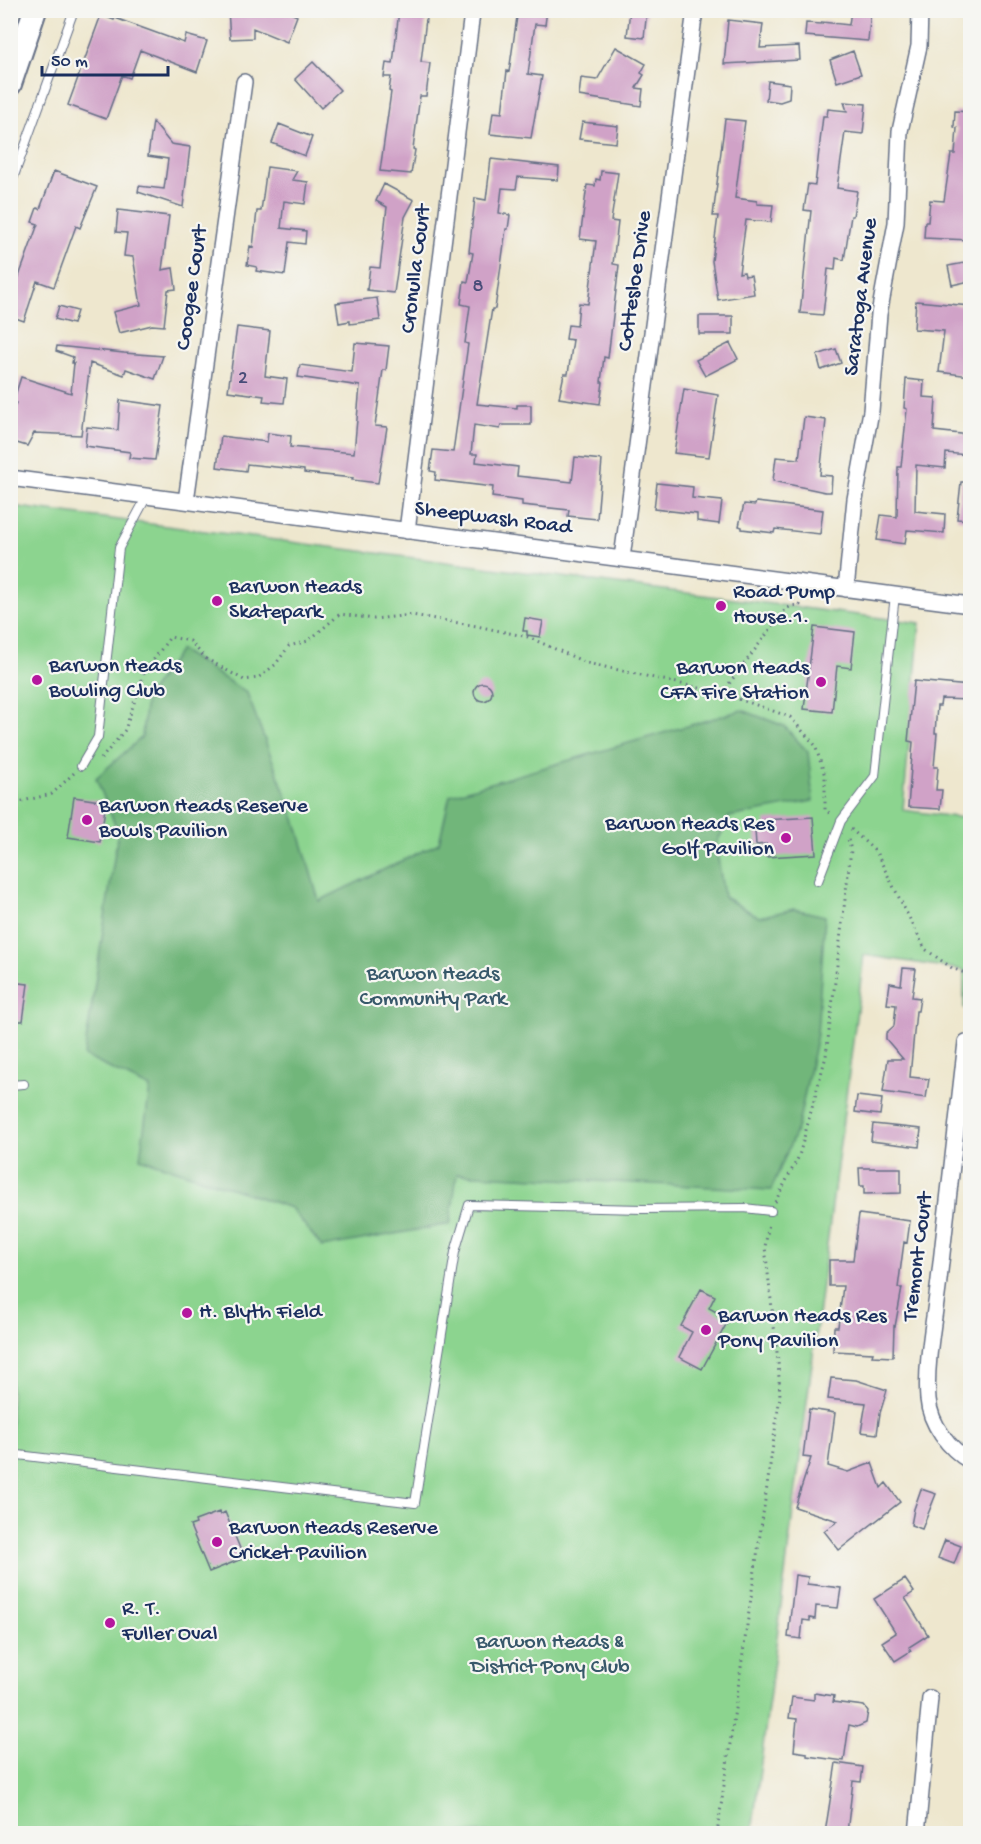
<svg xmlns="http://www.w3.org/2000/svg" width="981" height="1844" viewBox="0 0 981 1844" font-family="'Gochi Hand',sans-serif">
<rect width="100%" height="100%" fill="#f6f6f2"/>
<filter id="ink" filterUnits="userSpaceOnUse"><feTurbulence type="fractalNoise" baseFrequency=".0167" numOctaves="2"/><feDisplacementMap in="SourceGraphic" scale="12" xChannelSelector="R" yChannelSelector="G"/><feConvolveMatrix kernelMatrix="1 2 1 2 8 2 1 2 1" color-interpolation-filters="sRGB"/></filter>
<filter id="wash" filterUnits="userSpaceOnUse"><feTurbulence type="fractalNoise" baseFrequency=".008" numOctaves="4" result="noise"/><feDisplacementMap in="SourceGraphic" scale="24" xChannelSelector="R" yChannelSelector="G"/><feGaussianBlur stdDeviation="1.35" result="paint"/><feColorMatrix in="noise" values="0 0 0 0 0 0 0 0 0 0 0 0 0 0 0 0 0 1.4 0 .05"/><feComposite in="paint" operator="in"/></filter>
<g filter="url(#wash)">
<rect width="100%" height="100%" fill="#eee7ce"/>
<path fill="#8cd48f" stroke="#548276" stroke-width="1.5" d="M11,506L920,623L903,810L970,819V1009L964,1008V970L864,955L752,1833H11Z"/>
<path fill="#71b67a" stroke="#46726c" stroke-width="1.5" d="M180,650L247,693L296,822L319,901L439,843L450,795L742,710L784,726L808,752L813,801L729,817L716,845L724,897L759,917L794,909L825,916L817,1034L798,1126L771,1190L457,1174L450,1224L322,1247L291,1208L140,1158L150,1088L84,1056L118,832L96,778L142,737L146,697Z"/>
<g id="blocks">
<path fill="#d0a2c7" d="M228,10H284L297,16L287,42L253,28V38L230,39Z
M399,10H427L421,62L430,63L426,96H420L413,149L415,150L411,174L380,171L391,92L389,91L391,77H384L386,63L393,64Z
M518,10H547L545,25L535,24L528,74L542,76L531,138L490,134L493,112L502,113L507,71L509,72Z
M630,10H647L644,38L627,36Z
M851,10H871L868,41L805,36L806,23L822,24V22L849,25Z
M101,15L114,20L115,18L184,43L186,35L207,41L197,72L140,50L130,78L122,75L106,119L68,105Z
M728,20L763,24L760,48L799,46L800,60L724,64Z
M616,47L646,64L641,73L644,75L636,88L643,89L641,106L579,96L581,78L597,80Z
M853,51L861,74L837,82L830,60Z
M313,62L340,90L321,108L295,79Z
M768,81L790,84L789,99L780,102L766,100Z
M844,102L866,104L863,134L845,132L837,188L857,191L853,216H851L844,260L836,258L835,270L828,269L823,315L800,313L811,211L804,210L808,184L815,185L823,116H827L828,109L847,111Z
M955,111L970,112V240L924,238L925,222H928L930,200L944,201L951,154H955L957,128L954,127Z
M725,119L745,121L735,198L757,201V204L773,205L771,222L746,220L739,273L744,272L745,276L751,275L754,294L718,300L712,261L718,216H713Z
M153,122L171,144L190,147L183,207L138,192L139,186L164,189L168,159L148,156Z
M582,122L618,126L616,143L579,139Z
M279,124L312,137L305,156L272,143Z
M491,159L559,167L558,180L518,177L516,189L502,188L499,213L510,215L508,229H506L495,309H492L477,404L517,408V405H531V425H501L500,429L474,425L471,454H477L476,462L518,467L517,476L572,482L575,457L602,460L597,519L568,516L569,510L522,505V501L492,497L493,487L435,480L436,472L430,471L433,450L453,452L468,344L465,343L470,306L461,304L464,281L468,282L473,253L469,252L475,198L486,200Z
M267,167L297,171L292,180L308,182L305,204L284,201L281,228L306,231L305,244L289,242L285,275L256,271L257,267L247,265L250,246L253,247L257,211H261Z
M54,171L97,187L80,228L76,226L72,237L54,287L37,281L24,321L10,316V293H13L38,224L32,222L37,208L40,209Z
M601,171L618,173L611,221L618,222L613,264L619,265L608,358L604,357L601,382H603L600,404L559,398L564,374H568L573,340L566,339L568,325L577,326L579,303L588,304L596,241L580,239L587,185L595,186L596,179L600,180Z
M384,184L414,200L405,217L394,293L367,290L370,267L380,268L387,207L376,201Z
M118,210L169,216L162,270L173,268L176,289L168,290L164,326L152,325L119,333L113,312L141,305L133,257L124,256L127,233L116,232Z
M970,262V281L952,285L948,266Z
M377,298L380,320L350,324V321L339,323L336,303Z
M916,301L970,306L967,340H970L969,354H970V376L939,372L944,331L914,329Z
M59,306L77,311L73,324L55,319Z
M699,316H733V334H699Z
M237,327L270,331L265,376L287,379L284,403L263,401L264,396L228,391Z
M355,343L389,346L386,370H383L375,426L387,427L378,483L352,480L353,478L304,473V470L247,464L246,471L217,467L221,436L267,442L268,433L291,436L290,447L354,453L360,386L298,377L300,365L352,372Z
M730,343L738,359L705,376L696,360Z
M57,346L124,353L163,356L155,379L126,369L124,375L90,363L81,435L34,433L27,446L10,441V417L16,403L13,402L21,377L71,393L74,363H72L73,357L56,351Z
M836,349L841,363L821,370L817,355Z
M906,379L924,381L923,397L936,398L934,431L970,435L968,455L946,453L945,468L916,465L915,511L945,514L944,533L907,530L905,544L877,540L881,515L897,517L898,467H901L907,409L904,408Z
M684,389L718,395L709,457L674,453Z
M120,400L163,406L155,460L129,458L130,452L85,446L87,427L118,430Z
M804,417L826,420L820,475L832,476L831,492H825L773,481L776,457L799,459Z
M961,482H970V520L957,519Z
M657,483L693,487L692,498L722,501L719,524L697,521V514L654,509Z
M756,502L823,510L820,534L775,529L774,533L742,529V527L739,526L744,504L755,505Z
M525,618L543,621L540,637L527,635V631H523Z
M814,627L855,632L851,668L837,666L832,712L804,709Z
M914,681L970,686V700L941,699L940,706H937L935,733H937L934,767H938L936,790H942L940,809L908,807L913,742L908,741Z
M474 692a9 9 0 1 1 18 0a9 9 0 1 1-18 0Z
M74,797L106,802L100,842L68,837Z
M813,817L816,854L767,857L766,844L756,845L755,830L766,829L765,820Z
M903,968L916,969L912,997L920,998L918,1011H916L910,1077L929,1079L926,1098L883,1092L888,1059H903L886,1039V1033L894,1026L896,1005L887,1004L890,983L901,985Z
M10,982L28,984L23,1021H10Z
M857,1096L882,1099L880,1115L855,1112Z
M873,1124L921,1129L919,1147L871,1141Z
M859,1168H901V1193L864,1194V1186H860Z
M859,1214L910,1221L907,1243L904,1242L898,1288H902L895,1327L894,1326L893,1357L872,1356L873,1353L833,1351L834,1327H838L843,1286H829V1260H853Z
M701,1289L715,1296L709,1308L729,1319L702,1369L679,1357L692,1332L681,1326Z
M831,1378L856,1380L887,1390L880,1413L877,1434L861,1432L866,1403L828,1399Z
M809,1409L835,1413L828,1466L848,1472L872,1463L881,1488L886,1483L900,1502L839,1550L824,1531L838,1521L795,1507L811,1458L803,1457Z
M921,1489L936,1494L922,1529L911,1525L914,1509Z
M219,1512L220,1515L225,1512L244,1558L209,1572L190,1526L196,1524L195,1521Z
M945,1540L961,1546L954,1564L938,1558Z
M795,1575L808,1577L807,1584L841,1588L838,1608L816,1606L815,1619L810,1618V1621L803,1620L801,1639L788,1637Z
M905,1579L914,1592L905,1598L928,1635L909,1647L911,1651L895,1661L882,1642L896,1633L874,1599Z
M814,1693L834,1696L833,1702L864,1706L868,1711L866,1723L857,1727L849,1725L844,1761L807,1756V1753L794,1751L797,1719L789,1718L792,1697L814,1700Z
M836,1763L863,1767L861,1782L853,1781L847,1833H825Z"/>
</g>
</g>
<g filter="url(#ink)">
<use href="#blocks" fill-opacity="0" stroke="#656f85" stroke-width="1.5"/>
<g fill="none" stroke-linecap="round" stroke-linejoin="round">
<defs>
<path id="service" d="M10,187L74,10
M81,766L98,737L119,548L147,496
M818,881L841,821L875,776L895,595
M10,1085L24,1084
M10,1454L415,1503L455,1252L469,1205L643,1209L744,1208L771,1211"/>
<path id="minor" d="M10,478L970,605
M186,501L244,82
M407,531L472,13
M622,558L695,10
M846,589L855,499L871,411L879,314L896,223L900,131L919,46L920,10
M966,1042C957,1122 948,1201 939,1280C935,1316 925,1363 928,1399C930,1424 949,1449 970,1461
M917,1834L930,1698"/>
<path id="secondary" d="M10,84L35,10"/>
</defs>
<use href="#service" stroke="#656f85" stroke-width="10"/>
<use href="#minor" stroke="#656f85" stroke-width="18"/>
<use href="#secondary" stroke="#656f85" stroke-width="26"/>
<path stroke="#656f85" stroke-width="3" stroke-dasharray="1.5 4.5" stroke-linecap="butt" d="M722,693L785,610L791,606L800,605L801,599
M101,759L125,730L144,673L170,637L190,641L205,658L244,680L258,678L275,665L289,646L308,641L340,614L374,619L412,615L477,626L528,637L587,663L722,693L790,717L815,745L825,776V810L831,814
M10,804L52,794L74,773
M851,829L876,852L925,949L952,968L970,975
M775,1202L799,1156L826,1056L851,850L848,839
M717,1834L780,1396L778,1361L765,1247L769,1223"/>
<use href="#service" stroke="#fff" stroke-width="8"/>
<use href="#minor" stroke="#fff" stroke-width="15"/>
<use href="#secondary" stroke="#fff" stroke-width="22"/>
</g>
</g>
<g fill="#b5179e" stroke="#f6f6f2" stroke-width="2">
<circle cx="217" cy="601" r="6"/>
<circle cx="721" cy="606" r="6"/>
<circle cx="37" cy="680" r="6"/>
<circle cx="821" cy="682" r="6"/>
<circle cx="87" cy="820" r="6"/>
<circle cx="786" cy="838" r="6"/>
<circle cx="187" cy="1313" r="6"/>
<circle cx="706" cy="1330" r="6"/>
<circle cx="217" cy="1542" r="6"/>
<circle cx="110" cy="1623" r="6"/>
</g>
<g text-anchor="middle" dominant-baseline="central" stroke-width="4.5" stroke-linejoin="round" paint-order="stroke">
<g font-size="20" fill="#484c78">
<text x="478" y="287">8</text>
<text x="243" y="379">2</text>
</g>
<g font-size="22" fill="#1b2f5e" stroke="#f6f6f2">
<text transform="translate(417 269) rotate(-83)">Cronulla Court</text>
<text transform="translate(636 281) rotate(-82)">Cottesloe Drive</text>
<text transform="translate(193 288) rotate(-82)">Coogee Court</text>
<text transform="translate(862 297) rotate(-83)">Saratoga Avenue</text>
<text transform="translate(493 519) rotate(7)">Sheepwash Road</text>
<text transform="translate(919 1257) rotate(-83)">Tremont Court</text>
</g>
<g font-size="22" fill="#1b2f5e" stroke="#f6f6f2" text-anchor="start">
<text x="229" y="588">Barwon Heads<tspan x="229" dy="25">Skatepark</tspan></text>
<text x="733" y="593">Road Pump<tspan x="733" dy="25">House.1.</tspan></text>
<text x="49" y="667">Barwon Heads<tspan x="49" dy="25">Bowling Club</tspan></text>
<text x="809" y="669" text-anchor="end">Barwon Heads<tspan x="809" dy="25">CFA Fire Station</tspan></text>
<text x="99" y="807">Barwon Heads Reserve<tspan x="99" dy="25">Bowls Pavilion</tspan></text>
<text x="774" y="825" text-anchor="end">Barwon Heads Res<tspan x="774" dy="25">Golf Pavilion</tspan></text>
<text x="199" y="1313">H. Blyth Field</text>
<text x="718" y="1317">Barwon Heads Res<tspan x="718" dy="25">Pony Pavilion</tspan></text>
<text x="229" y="1529">Barwon Heads Reserve<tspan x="229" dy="25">Cricket Pavilion</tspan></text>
<text x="122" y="1610">R. T.<tspan x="122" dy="25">Fuller Oval</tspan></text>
</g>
<g font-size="22" fill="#37586a" stroke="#f6f6f2">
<text x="433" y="975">Barwon Heads<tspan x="433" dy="25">Community Park</tspan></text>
<text x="550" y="1643">Barwon Heads &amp;<tspan x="550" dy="25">District Pony Club</tspan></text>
</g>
</g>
<rect width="981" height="1844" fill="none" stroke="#f6f6f2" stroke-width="36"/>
<path d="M42 66v9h126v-9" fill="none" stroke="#1b2f5e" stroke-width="3"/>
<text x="51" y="66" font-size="18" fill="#1b2f5e" stroke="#f6f6f2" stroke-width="4.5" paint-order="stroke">50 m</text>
</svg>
